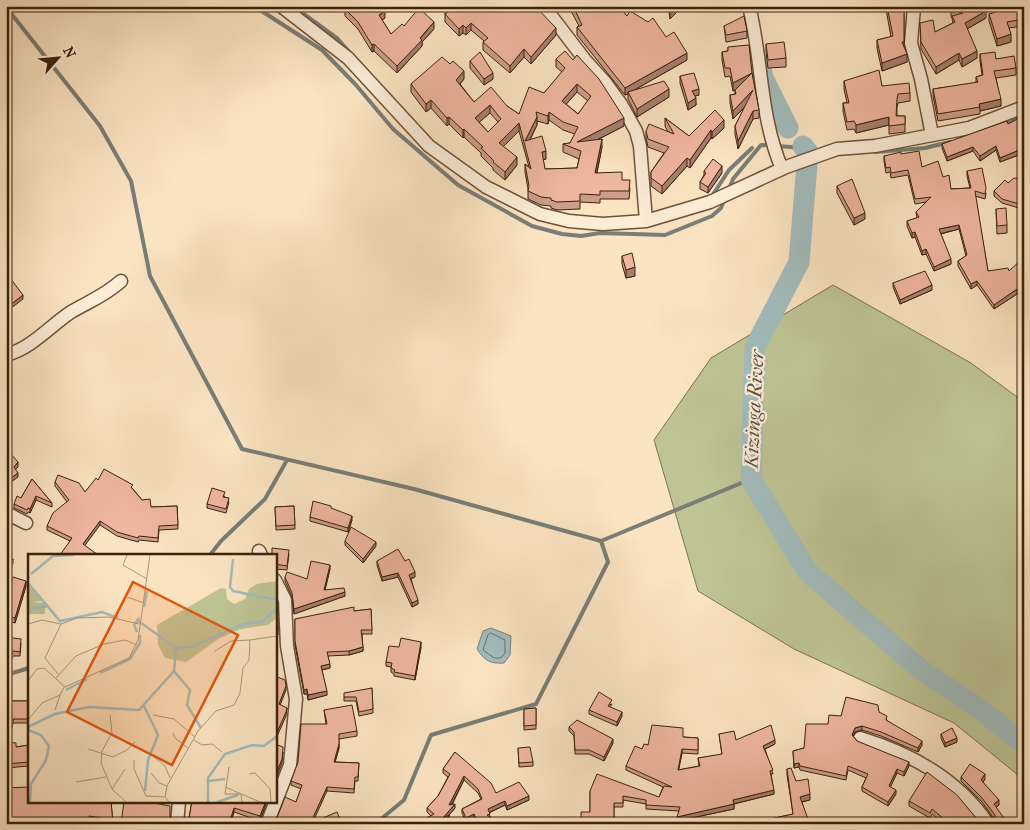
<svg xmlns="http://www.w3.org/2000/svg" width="1030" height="830" viewBox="0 0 1030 830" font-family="'IM FELL French Canon',serif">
<rect width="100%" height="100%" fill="#fbe4c2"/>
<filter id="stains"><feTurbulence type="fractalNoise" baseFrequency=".004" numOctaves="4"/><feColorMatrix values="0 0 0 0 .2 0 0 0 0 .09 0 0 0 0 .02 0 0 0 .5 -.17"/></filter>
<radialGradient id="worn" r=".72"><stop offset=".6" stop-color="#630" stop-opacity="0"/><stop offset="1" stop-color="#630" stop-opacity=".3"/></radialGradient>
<path fill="#bec494" stroke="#7c7250" d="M833,285L971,363L1024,402V780L954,723L794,649L698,591L654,440L711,358Z"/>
<path fill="#a2bcbd" stroke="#797e77" d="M491,628L511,636L510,655L504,663C490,664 484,660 477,649L483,631Z"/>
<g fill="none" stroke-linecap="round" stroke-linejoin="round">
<path stroke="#6e6e65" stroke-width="1" d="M491,633L505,640V653L501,658H494L483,650L488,635Z"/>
<path stroke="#797e77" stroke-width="4" d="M254,6L322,50L356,85L393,129L458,185L532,226L562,234L581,236L600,233L665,235L712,216L721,208L724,200
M293,6L337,38L351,54
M6,7L100,126L131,181L150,276L242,449L414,489L601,541L751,479
M1004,123L1018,118
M876,152L925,148L950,142
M729,189L733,179L761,145L791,147L814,152
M712,196L729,170L752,148
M210,555L221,541L265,499L287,460
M6,675L29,668
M375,824L404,800L431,735L536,704L608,562L601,541"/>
<path stroke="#a2bcbd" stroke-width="21" d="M760,64L763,78L788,128
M803,146L808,152L799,262L755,347L751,479L807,571L920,669L980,709L1024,744"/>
<defs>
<path id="street" d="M281,6L348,58L429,146L486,187L540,214L569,221L603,224L646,221L710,202L786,167L837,149L875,146L969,128L1024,107
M540,6L549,13L585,60L605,82L621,104L636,131L640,146L646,221
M749,6C763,62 759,114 782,169
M914,7L911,43L921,79L932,135
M6,355C32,348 50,326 71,312C88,302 106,295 121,281
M6,513L26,523
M259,551L261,555
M860,738C910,753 958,779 988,824
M177,824L179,801
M267,824L290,765L296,699L287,646L285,600L275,580"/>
</defs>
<use href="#street" stroke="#6b523a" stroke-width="15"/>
<use href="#street" stroke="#fcedd7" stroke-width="12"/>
</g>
<path fill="#ce9d8a" stroke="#3b210d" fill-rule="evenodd" d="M571,6H618L627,16L666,37L687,60L636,89L669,97L637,117L628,99V94L625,95L577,35V27L579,26L571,11Z
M668,6H683L670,19Z
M882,6H904V48L907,62L882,71L877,48V40L891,37L886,9L883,10Z
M922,6H940L938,12L922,9Z
M1024,6V26L1009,28L1011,42L997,46L989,21V14L1018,7Z
M445,8L556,35L531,64L524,57L510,73L483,50V42L484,41L471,30L466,35L463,33L459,36L445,22Z
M345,9H362L385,18L382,20L391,34L404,26L434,29L422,42V46L397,73L374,51L372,52L358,29L345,16Z
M951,10L986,18L967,29L977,58L962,67L959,60L936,74L921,49L920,23L935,32L953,23L952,18L951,17Z
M724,26L747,31V38L726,42Z
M766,44L786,58V67L768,68L766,52Z
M728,47L752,73L759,110V118L753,119L738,149L735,134V126L745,107L733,119L730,103V95L735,94V90L733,91L730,76L725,77L722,60V52L728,51Z
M980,54L996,59L1016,68V75L996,78L1001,106L980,111V114L938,121L933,96V89L976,83V77L982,75L980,61Z
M556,59L624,126L599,139L602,147L597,173L622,180L630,188L629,199H600V203L580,202V209L557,210L551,208V206L541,205L528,199V189L525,172V164L529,167L519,131L503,146L517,165L505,180L493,170V168L481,156V153L464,137L463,138L449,124L447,126L431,108L426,112L411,92V84L450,64L464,79L460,84L474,102L507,106L519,114L544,93L562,72L556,67ZM577,92L588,101L578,114L566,104ZM490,113L498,122L488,132L479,122ZM549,120L563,130L575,134L570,143L563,144V152L579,159L577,168L545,169L543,160L546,159L530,140L537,125V121L548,124Z
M470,61L493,79L484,85L470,68Z
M680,76L699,95L695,96L696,105L688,110L680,83Z
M844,81L882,86L910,93V101L898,103L897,107V116H905V132L889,134V125L856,133L854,129L847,130L843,111V103H847L844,89Z
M1024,117V153L1000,162L996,150L980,161L973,151L947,161L942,148V144L1008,124Z
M665,118L689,136L724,128L712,139L711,138L690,168L687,166L662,194L651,186V172L664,153L648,147L646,138V131L668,132L665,126Z
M901,154L922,167L943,177L951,189L970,188L967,176V171L986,193L985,199L975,196L988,271H1009L1024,265V300L1017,294L994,309L977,285L971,289L958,266V261L966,256L959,229L941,234L951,264L934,271L926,254L922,255L915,237L912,238L907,226V221L917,218L916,212L926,202L915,204L908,175L891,178L890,172L886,173L884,161V156Z
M704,171L722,173L708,193L700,189V182L704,175Z
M1024,179V203L1019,208L1002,203L994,196V191L1008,183Z
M837,186L865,219L854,225L837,193Z
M996,209L1007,225V233L997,234Z
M622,256L635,276L626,278L622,264Z
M893,283L932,290L900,304L893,287Z
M1024,334V349L1019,342V337Z
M32,479L52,503V507L36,500L30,513L28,512L27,514L14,508V504L21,498Z
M98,480L133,489L142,500L151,507L177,506L178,529L159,530L158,542L139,540L138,542L117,536L100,525L70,541L47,530V526L67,502L55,486V482L85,492Z
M225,496L224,497L229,502L226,513L207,508V504Z
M294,506L295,529L276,530L275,507Z
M331,508L352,520L348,532L310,521V517Z
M345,541L376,546L363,563L345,545Z
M289,554L287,570L275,569V555Z
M377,561H405L415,577L411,579L418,604L412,607L398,577L382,581L377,565Z
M330,569L325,590L345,596L294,614L292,597L285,581V577L307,579Z
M26,586L15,623L12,622L10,627L6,629V597H7Z
M275,594L277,598L278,635L275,636Z
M371,609L372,634H362L363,651L349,655L328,656L330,668L322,670L327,695L308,700L307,694H304L295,645V619L354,611Z
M6,637L21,643L20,656H13L12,659L9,658L6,665Z
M399,647H421L415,680L394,676V674L391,672V667L386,666V662Z
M372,688L373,713L359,716L356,701H344V697Z
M6,701H29V723H13L9,742L16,747L29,745V766L6,768Z
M612,704L610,707L622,716L617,726L589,714V710Z
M536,708V729L524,730V709Z
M324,710L357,731V736L339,739V748L335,762L359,763L358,781H355L354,793L327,791L296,802L301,789L291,785V781L326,724Z
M879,712L887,720V721L922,745L918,752L881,736L862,730L855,732L853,736L857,741L909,766L904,776L897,773L890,787L896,794L888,806L862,791V787L866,778L848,770L846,780L800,770L799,767L794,768L793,751L804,748L828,724L841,716Z
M569,727L613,743L604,761L589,754H575L574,736L569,731Z
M719,734L736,740L775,744L765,749L773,774H771L774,794L734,804V809L677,821L679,811L646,809V804L623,800V807H614V823L578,824L581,820L590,812V791L659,797L663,787L626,770V766L642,749L648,745L683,737L698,738V754L682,753L678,770L699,766L698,758L722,755Z
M941,734L957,742L945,747L941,738Z
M518,748L533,762V766L519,767Z
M455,752L496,793L529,800L507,810L505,805L489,813L490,817L499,824H476L474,818L466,822L462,813V809L481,799L478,793L464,780L452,805L455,808L449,815V819L446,824H423L431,816L427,812V808L438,796L448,777L443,773V769Z
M787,769L810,800L802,802L808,824H770V819L793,814L787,775Z
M961,777L985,779L983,782L999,805L996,807L995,823V820L982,802L961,781Z
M6,788L29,801H111L113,824L6,808Z
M124,801L170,824H146L139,823Z
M192,801H267L260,821L234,812L230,824H188Z
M909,801L981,824H944L932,814L930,818L909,806Z"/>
<path fill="#a77f70" stroke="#3b210d" d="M677,6H683L670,19V13Z
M938,6H940L938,12Z
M385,11V18L379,22V15Z
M986,11V18L965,30V23Z
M434,22V29L422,42V46L397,73V66Z
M471,23V30L466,35V28Z
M463,25V33L459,36V29Z
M556,28V35L531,64V57Z
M1011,34V42L997,46V39Z
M374,44V51L372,52V45Z
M524,49V57L510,73V66Z
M977,51V58L962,67V59Z
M687,53V60L629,93L628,92V94L625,95V88Z
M959,53V60L936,74V67Z
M907,54V62L882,71V63Z
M464,71V79L456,88V80Z
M493,73V79L484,85V79Z
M752,73V81L733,91V83Z
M577,84V92L562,109V101Z
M669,89V97L637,117V109Z
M699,89V95L692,97V91Z
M753,90V98L733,119V111Z
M696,98V105L688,110V103Z
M1001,99V106L980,111L979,104Z
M431,100V108L426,112V104Z
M490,105V113L475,126V118Z
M753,111V119L738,149V141Z
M549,112V120L548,124V116Z
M449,117V124L447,126V118Z
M537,117V125L526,147L525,141Z
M889,117V125L856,133V125Z
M624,118V126L577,150V142Z
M724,120V128L712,139V132Z
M519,123V131L499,151V143Z
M464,129V137L463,138V130Z
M711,130V138L690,168V160Z
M602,139V147L595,181V173Z
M996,146V150L980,161V156Z
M973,147V151L947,161V157Z
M1024,148V153L1000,162V158Z
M546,151V159L542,160V152Z
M517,157V165L505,180V172Z
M687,158V166L662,194V186Z
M722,166V173L708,193V187Z
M1024,199V203L1019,208V204Z
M865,213V219L854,225V218Z
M959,225V229L939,234V229Z
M915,232V237L912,238V233Z
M926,249V254L922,255V251Z
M951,259V264L934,271V267Z
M635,267V276L626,278V270Z
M977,281V285L971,289V284Z
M932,285V290L900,304V300Z
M1017,289V294L994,309V305Z
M23,295V299L6,312V308Z
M18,462V467L14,471V467Z
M18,473V477L7,485V481Z
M36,496V500L30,513V509Z
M352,516V520L348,532V528Z
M100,521V525L83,548V544Z
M376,542V546L363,563V559Z
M13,559V563L7,578V574Z
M330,565V569L324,594V590Z
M415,572V577L409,579V575Z
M398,573V577L382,581V577Z
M26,581V586L15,623V618Z
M345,592V596L294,614V609Z
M418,600V604L412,607V603Z
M12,617V622L10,627L6,629V625Z
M421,642V647L415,680V676Z
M363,647V651L349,655V651Z
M9,654V658L6,665V661Z
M330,664V668L321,670V666Z
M286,686V690L279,708V704Z
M307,689V694H304V690Z
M327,691V695L308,700V695Z
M287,708L286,716L275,741V737Z
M622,712V716L617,726V722Z
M13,719V723L7,746V742Z
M862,726V730L855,732L852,739V735L855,728Z
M957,738V742L945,747V743Z
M613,739V743L604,761V757Z
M775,740V744L763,750V746Z
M922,741V745L918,752V748Z
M339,744V748L334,766V762Z
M682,749V753L678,774V770Z
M283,752L282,763L275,781V777Z
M909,762V766L904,776V772Z
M799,763V767L794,768V764Z
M897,769V773L889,790V786Z
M985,774V779L981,785V780Z
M464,776V780L449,809V805Z
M327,787V791L312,824H310Z
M774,790V794L733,804V800Z
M896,790V794L888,806V802Z
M810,794V800L800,802V797Z
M529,796V800L507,810V806Z
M999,800V805L994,809V804Z
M266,801H267L260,821V816Z
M505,801V805L488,813V809Z
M455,804V808L443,822V818Z
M734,804V809L677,821V817Z
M234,808V812L230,824H229Z
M474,814V818L466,822V818Z
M449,815V819L446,824H443Z
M808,819V824H795Z"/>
<path fill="#efb6a0" stroke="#3b210d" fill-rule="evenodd" d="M347,6H359L362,9L367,6H382L385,11L379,15L391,34L402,24L404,26L419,8L434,22L420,38L422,40L397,66L374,44L372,45L358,22L345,9Z
M447,6H535L556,28L531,57L524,49L510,66L483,42L488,38L471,23L466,28L463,25L459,29L445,14L448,12L445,8Z
M573,6H618L627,16L630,11L648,22L653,18L666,37L674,32L687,53L625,88L577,27L582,25Z
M669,6H677L670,13Z
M887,6H904V42H902L907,54L882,63L877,40L893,36Z
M958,6H983L986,11L965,23L977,51L962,59L959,53L936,67L921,42L920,23L933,20L935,32L955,22L952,16L963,13L951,10Z
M1018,6H1024V19L1007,22L1011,34L997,39L989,14Z
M744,16L747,31L726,35L724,26Z
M784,42L786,58L768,60L766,44Z
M749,45L752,73L733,83L730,68H725L722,52L728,51V47Z
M565,51L573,60L577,55L599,79L624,118L577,142L602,139L595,173L622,172V180H630L629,191H600V195L580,194V201L557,202L551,200V198L541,197L528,191L529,186L525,164L531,169L519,123L499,143L517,157L505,172L493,162L494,161L481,148L483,147L464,129L463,130L449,117L447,118L431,100L426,104L411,84L442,57L450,64L453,61L464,71L456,80L474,102L491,87L507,106L519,114L529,87L544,93L565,68L556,59ZM577,84L591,96L578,114L562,101ZM490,105L501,119L488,132L475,118ZM536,112L548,116L549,112L563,122L578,127L570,143L563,144L581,151L577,168L545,169L542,152L546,151L542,136L525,141L537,117Z
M480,52L493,73L484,79L470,61Z
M995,52L996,59L1014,56L1016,68L994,71L1001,99L979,104L980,107L938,114L933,89L978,82L976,77L983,75L980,54Z
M879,70L882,86L909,83L910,93L898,94L897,99L896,116H905V124L889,126V117L856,125L854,121L847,122L843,103H849L844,81Z
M694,73L699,89L692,91L696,98L688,103L680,76Z
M752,73L759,110L753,111L738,141L735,126L753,90L733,111L730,95L736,94L735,90Z
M664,81L669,89L637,109L628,92Z
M715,110L724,120L712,132L711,130L690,160L687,158L662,186L651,178V172L669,147L648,139L646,131L649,124L674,134L665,118L689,136Z
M1023,116L1024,148L1000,158L996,146L980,156L973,147L947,157L942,144L1007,121L1008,124Z
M919,151L922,167L938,161L943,177L949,175L951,189L971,188L967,171L982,168L986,188L985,194L975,191L988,271L1008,268L1009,271L1020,261L1024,265V295L1017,289L994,305L977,281L971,284L958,261L967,255L959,225L939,229L951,259L934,267L926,249L922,251L915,232L912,233L907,221L919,217L916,212L931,197L915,199L908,170L891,173L890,167L886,168L884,156L901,152V154Z
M713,159L722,166L708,187L700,182L706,173L704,171Z
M1014,178L1024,179V199L1019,204L1002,199L994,191L1005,180L1008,183Z
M852,179L865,213L854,218L837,186Z
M1006,208L1007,225L997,226L996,209Z
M632,253L635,267L626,270L622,256Z
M925,271L932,285L900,300L893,283Z
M6,274H7L23,295L6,308Z
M1024,334V344L1019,337Z
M6,453L8,454L10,453L18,462L14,467L18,473L7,481Z
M104,469L133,485L131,487L142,500L150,499L151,507L177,506L178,525L159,526L158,538L139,536L138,538L117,532L100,521L83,544L98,555H60L72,538L47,526L53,513L69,500L55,482L58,475L79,483L85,492L96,478L98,480Z
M32,479L52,503L36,496L30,509L28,508L27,510L14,504L17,496L21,498Z
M212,488L225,492L223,497L229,498L226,509L207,504Z
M313,501L331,506V508L352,516L348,528L310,517Z
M294,506L295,525L276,526L275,507Z
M351,527L376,542L363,559L345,541Z
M272,548L289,550L287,566L275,564V555H272Z
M398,549L405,561L409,559L415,572L409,575L418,600L412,603L398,573L382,577L377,561Z
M6,556L13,559L7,574H6Z
M311,561L330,565L324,590L344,588L345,592L294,609L292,593L285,577L287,572L307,579Z
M13,577L26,581L15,618L12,617L10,623L6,625V597H7Z
M275,594L277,598L278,631L275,632Z
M354,607V611L371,609L372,630H361L363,647L349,651L327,652L330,664L321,666L327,691L308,695L307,689L304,690L295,641V619Z
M6,637L21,639L20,652L13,651L12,655L9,654L6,661Z
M401,638L421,642L415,676L394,672L395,670L391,668L392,663L386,662L389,646L399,647Z
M275,676L285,680L286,686L279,704L287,708L286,712L275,737Z
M372,688L373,709L359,712L356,697H344V693Z
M599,692L612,700L608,706L622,712L617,722L589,710Z
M846,697L878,705L879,712L887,716L886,720L922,741L918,748L881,732L862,726L855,728L852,735L857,741L909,762L904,772L897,769L889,786L896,790L888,802L862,787L868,774L848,766L846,776L800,766L799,763L794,764L793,751L804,748L806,724H828L829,715L841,716Z
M6,701H29V719H13L7,742L16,743V747L29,745V762L6,764Z
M352,705L357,731L339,734V744L334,762L359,763L358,777H355L354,789L327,787L310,824H273L275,823L285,797L296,802L302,785L291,781L298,762L301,724H327L324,710Z
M536,708V725L524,726V709Z
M577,720L613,739L604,757L589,750H575L574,732L569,727Z
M652,725L683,728V737L698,738V750L682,749L678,770L700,766L698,758L722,754L719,734L734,731L736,740L771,725L775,740L763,746L773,770L770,771L774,790L733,800L734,804L677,817L680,807L646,805V800L623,796V803H614V823L629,824H578V820H581V812H590V791L597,774L659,797L664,786L672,787L626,766L635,746L642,749L644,744L648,745Z
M952,728L957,738L945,743L941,734Z
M275,744L283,747L282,759L275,777Z
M530,747L533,762L519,763L518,748Z
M455,752L491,783L496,793L519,782L529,796L507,806L505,801L488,809L490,814L487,815L499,824H478L474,814L466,818L462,809L482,799L478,789L464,776L449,805L455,804L443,818L449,815L443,824H423L427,818L434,814L427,808L438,796L450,774L443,769Z
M970,764L985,774L981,780L999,800L994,804L1008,824H994L995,823V815L982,798L961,777Z
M791,768L796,781L808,779L810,794L800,797L808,819L795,824H771L770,819L793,814L787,769Z
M927,772L957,795L981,824H950L932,809L930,813L909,801Z
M29,787V801H111L113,824H111L112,820L89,816L90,824H10V804H6V788Z
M124,801H144L170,806V823L139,819V824H121Z
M192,801H266L260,816L234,808L229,824H188Z
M337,812L342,824H326L323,818Z"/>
<g text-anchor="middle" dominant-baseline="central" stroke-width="4.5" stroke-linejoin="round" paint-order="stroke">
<g font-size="20" font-style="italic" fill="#5a5042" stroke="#fcedd7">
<text transform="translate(754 409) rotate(-87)">Kizinga River</text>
</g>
</g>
<g transform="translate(28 554)">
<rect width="249" height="249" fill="#fbe4c2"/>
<path d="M249,27V64L240,71L213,75L192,84L158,108L137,104L130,91L129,71L193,34L198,35L199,45L206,50L217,45L221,35L229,30ZM0,31L14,47L3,48L17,49V60H0Z" fill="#bec494"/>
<path fill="none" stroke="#a2bcbd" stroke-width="2.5" d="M205,5L202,33L205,37L249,46M3,20L25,2L46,1M0,29L32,67L74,58L90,64M116,53L119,37M0,55L21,52M109,66L148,94L163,93L216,70L234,68L249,54M109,78L106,71L111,64M146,117L162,136L159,151L173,174M72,119L102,105L112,89V81M38,136L59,125M116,152L130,181L120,206L117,237M0,173L27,160L61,153L111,156L146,117L148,94M0,176L13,181L21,192L18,206L3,230L2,248M180,227L197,225M180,248V224L197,200L224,191L236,192L249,182M189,248L210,241"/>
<path fill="none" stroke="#ae967a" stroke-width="1" d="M99,1L95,11L119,25M99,43L116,49M0,70L14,66L33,70L49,64L81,63L111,70M187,97L203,87L222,86M30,120L17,104L33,70M28,124L48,102L76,90L97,86L109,91M0,127L9,115L16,114L37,133L101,104L110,86L122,1M27,156L32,141M82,161L84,179L74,197L73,209L84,235L98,248M125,161L146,165L167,183M0,166L14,149L32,141L36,133M145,179L147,184L160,194M166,186L174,191L184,190L194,198M60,195L85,203L99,196L107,188M126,203L137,212L142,224M106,206V215L118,242L137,243M201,213L197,240H213L214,248M123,219L131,229L139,232M221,220L227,219L242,235L243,248M48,228L78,223M197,233L232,248M84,235L97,215M141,248L137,243L139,232L170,177L188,157L206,151L212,139L215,114L221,106L222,86L249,82"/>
<path fill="#df560c" fill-opacity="0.15" stroke="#df560c" stroke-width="2.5" d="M105,28L210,81L144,211L39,158Z"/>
<rect width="249" height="249" fill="none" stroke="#3b210d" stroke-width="2.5"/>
</g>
<rect width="1030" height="830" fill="none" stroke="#fbe4c2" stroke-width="25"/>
<rect x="8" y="8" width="1015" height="815" fill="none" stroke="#3b210d" stroke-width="2.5"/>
<rect x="12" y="12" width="1005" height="805" fill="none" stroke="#3b210d"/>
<g transform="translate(58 58) rotate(63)" stroke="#fcedd7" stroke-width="4" paint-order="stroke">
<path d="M0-4L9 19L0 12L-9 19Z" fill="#3b210d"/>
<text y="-8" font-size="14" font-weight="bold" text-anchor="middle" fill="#3b210d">N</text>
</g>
<rect width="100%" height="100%" filter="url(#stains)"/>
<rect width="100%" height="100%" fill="url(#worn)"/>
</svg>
